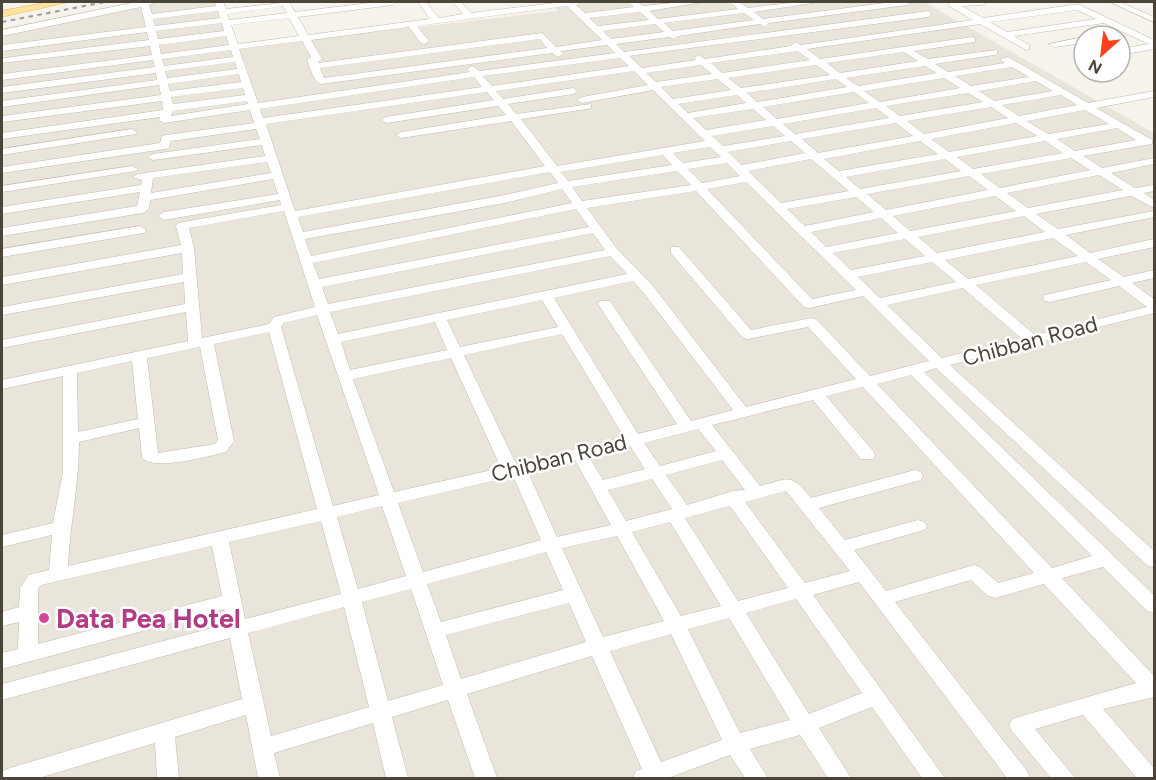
<svg xmlns="http://www.w3.org/2000/svg" width="1156" height="780" viewBox="0 0 1156 780" font-family="Figtree,sans-serif">
<rect width="100%" height="100%" fill="#f6f3ec"/>
<path fill="#eae5da" d="M136,2H221L238,48L558,11L550,2H924L1154,133V778H2V30Z"/>
<g fill="none" stroke-linecap="round" stroke-linejoin="round">
<defs>
<path id="minor" d="M136,2H155L149,5L152,14L216,6L215,2H223L226,9L289,2L295,12L377,2H397L393,5L298,17L308,35L430,19L418,2H426L439,18L463,14L453,2H461L471,13L563,2H583L576,5L585,13L634,7L629,2H638L643,6L682,2H703L649,11L658,19L738,9L730,2H739L748,8L799,2H820L754,12L763,19L892,2H911L907,5L769,23L765,27L760,24L678,36L674,39L669,37L616,44L624,52L928,11L932,14L928,17L629,56L642,68L696,60L694,58L699,55L705,59L791,46L795,42L801,45L973,20L949,6L948,4L952,2H986L982,5L962,6L983,18L1078,4L1154,40V49L1120,55V49L1149,44L1104,23L1014,36L1029,45V49L1026,50L980,24L807,49L820,59L972,37L975,38V42L914,51L928,59L997,50V54L994,55L935,64L948,72L1005,63L1000,59L1008,57L1088,103L1154,91V97L1096,108L1152,140V144L1083,156L1102,168L1154,158V164L1111,173L1135,188L1154,185V191L1144,193L1154,200V208L1131,196L1036,214L1058,229L1154,211V217L1066,235L1090,253L1154,239V247L1098,259L1124,277L1154,270V278L1132,283L1154,299V313L950,365L1154,551V567L1148,566L936,368L924,372L1154,595V613L1147,611L1103,567L1062,578L1154,676V697L1103,709L1154,768V778H1137L1083,715L1035,729L1075,778H1051L1012,731L1009,725L1012,719L1136,683L1044,584L995,598L988,596L971,580L895,602L1027,771L1030,778H1007L859,582L813,595L945,778H922L872,707L819,728L851,778H828L800,735L750,749L768,778H745L730,755L668,778H633L636,771L642,769L592,656L467,694L497,778H475L448,700L392,717L408,778H386L373,723L274,753L280,778H258L246,715L175,737L179,778H157L155,743L39,778H2V771L10,768L242,699L230,638L2,700V684L227,624L224,609L2,669V653L18,649L19,622L2,626V612L19,607L20,588L29,575L49,570L52,535L2,547V535L53,523L63,472V376L2,389V380L188,341L186,312L2,348V340L185,304L184,282L2,315V307L183,274L182,253L2,285V277L181,245L176,226L178,223L281,205L280,200L164,220L158,216L164,212L278,194L273,179L150,200L149,209L143,213L2,236V228L137,206L140,192L2,214V207L141,185L142,180L132,177L138,174L265,156L262,145L153,160L147,157L153,154L260,139L256,129L171,141L169,148L165,149L2,173V167L160,143L162,136L166,135L254,123L250,110L164,123L159,120L160,117L2,139V133L163,110L162,101L2,122V116L161,95L159,85L2,107V101L157,80L156,73L2,93V87L155,67L153,60L2,80V74L152,55L150,46L2,63V59L4,58L149,40L147,32L2,51V45L146,27L141,7L2,36V30ZM283,6L287,13L229,20L227,14ZM567,6L602,40L556,47L542,33L318,63L322,59L311,40L409,27L421,43L424,44L429,41L417,26ZM1077,10L1096,19L1007,32L990,22ZM218,11L220,18L155,26L153,19ZM640,12L649,20L598,26L589,18ZM744,13L754,20L673,31L664,23ZM289,18L299,36L238,44L231,25ZM222,23L224,31L158,39L156,31ZM655,24L664,32L611,39L603,31ZM226,36L229,45L161,54L159,45ZM540,39L547,48L324,78L320,68ZM302,41L311,57L307,60C310,67 313,81 321,84L552,53L558,57L563,54L561,51L607,45L615,53L479,71L472,66L467,69L470,72L258,103L239,49ZM231,50L233,57L164,66L162,59ZM797,51L810,60L722,73L711,63ZM904,52L918,61L840,73L827,63ZM620,58L629,66L492,86L483,76ZM235,62L237,69L167,78L165,71ZM701,65L712,74L656,82L646,73ZM816,65L830,75L741,88L728,78ZM925,66L937,73L858,86L846,78ZM1012,67L1029,77L971,86L955,76ZM634,71L648,85L582,97L577,100L582,103L653,90L705,141L557,166L521,119L587,109L591,108V104L516,114L508,104L573,94L578,91L573,88L503,99L496,91ZM239,74L241,82L170,91L168,84ZM474,77L482,87L263,118L260,109ZM944,78L960,88L880,102L864,91ZM718,79L731,90L673,99L661,87ZM836,79L847,87L757,102L747,93ZM1036,81L1053,91L994,101L979,91ZM243,88L245,95L173,104L171,97ZM487,92L494,100L386,117L381,120L386,123L498,106L506,115L401,132L396,135L401,138L511,121L545,166L295,211L266,124ZM854,92L869,103L777,119L763,107ZM968,93L983,102L900,116L886,106ZM737,95L746,103L688,113L678,104ZM1061,95L1077,105L1019,116L1002,105ZM247,101L248,104L171,116L173,111ZM991,107L1008,118L924,134L907,121ZM876,108L889,118L795,134L783,124ZM753,109L766,120L706,130L693,118ZM1085,110L1109,124L1048,134L1027,121ZM896,123L913,136L818,153L802,139ZM1016,123L1037,136L949,152L931,139ZM773,126L785,136L723,146L712,136ZM1117,128L1136,140L1075,151L1057,139ZM791,141L805,153L742,165L728,152ZM920,141L938,154L839,171L824,159ZM1045,141L1063,153L973,169L957,157ZM710,147L721,157L683,163L673,153ZM663,155L672,165L568,181L561,172ZM1071,158L1090,170L1000,188L981,174ZM811,159L849,191L781,203L748,171ZM945,159L961,171L860,189L846,177ZM267,162L271,173L151,193L153,178ZM727,163L740,176L702,183L688,169ZM677,171L691,185L582,201L572,187ZM550,172L558,183L505,195L303,232L298,217ZM1099,175L1123,190L1028,208L1007,193ZM969,176L988,190L886,210L867,194ZM746,182L856,290L812,299L707,189ZM562,189L572,203L311,256L305,239L505,203ZM696,191L804,307L809,308L863,296L929,361L870,376L816,319L811,318L751,330L679,247H671V253L743,338L748,339L808,327L856,379L746,407L653,286L617,249L587,208ZM995,196L1016,211L910,231L893,216ZM856,197L874,212L805,226L787,209ZM576,209L589,227L319,279L313,263ZM284,211L315,307L274,317L269,324L202,338L194,248L189,228ZM1024,216L1045,232L937,253L918,237ZM881,218L898,233L826,247L811,232ZM593,233L605,250L328,304L322,287ZM1053,238L1078,256L968,279L945,260ZM905,239L925,256L851,270L833,253ZM610,256L627,274L338,334L330,312ZM932,262L956,282L880,298L858,277ZM1086,262L1111,280L1045,295L1043,298L1045,301L1050,302L1119,286L1147,307L1035,335L976,285ZM633,281L643,292L733,410L691,421L610,301H600L598,304L677,424L638,434L554,298ZM963,288L1021,338L942,358L887,305ZM542,300L558,327L460,347L447,320ZM317,315L379,495L333,506L281,327L284,323ZM435,322L447,350L350,370L341,342ZM269,332L317,509L68,566C70,524 79,484 79,442L139,428L142,457C152,472 209,456 226,452L234,441L214,344ZM562,334L624,437L516,464L464,355ZM200,347L218,440L215,444L158,453L147,358ZM451,358L501,468L394,492L353,379ZM132,361L138,419L78,432L77,373ZM911,375L1092,556L1052,568L877,384ZM863,387L1034,573L998,583L980,567L974,565L886,591L854,550L924,530L927,526L924,522L918,520L845,540L819,508L921,480L923,476L921,472L915,470L811,498C790,473 791,478 760,486L712,425L813,400L861,459H873L875,455L873,451L826,396ZM698,429L716,451L660,466L644,443ZM630,446L645,469L603,480L589,457ZM575,460L611,525L557,537L528,472ZM722,460L745,490L733,491L687,505L666,475ZM513,476L541,540L423,572L398,503ZM652,479L672,509L626,521L608,490ZM786,491L850,571L805,583L745,502ZM382,506L406,576L358,589L337,517ZM730,506L788,588L738,601L685,518ZM321,521L341,594L245,619L229,542ZM670,522L721,606L681,616L632,532ZM617,536L664,621L603,637L562,548ZM212,546L222,596L38,644V589L41,585ZM546,552L563,590L441,622L427,584ZM411,589L443,685L388,701L362,602ZM796,599L862,693L809,714L746,613ZM569,603L586,642L461,679L446,635ZM344,607L369,707L271,736L248,633ZM729,618L790,720L740,733L688,629ZM671,634L722,740L661,762L610,651Z
M1110,2H1120L1154,17V22Z
M1084,37V43L1054,47L1049,44Z
M1082,55H1084V61L1077,58Z
M132,129L137,132L136,134L2,155V149Z
M132,166L138,169L136,171L2,192V186Z
M140,226L146,230L144,233L2,257V249Z"/>
<path id="major" d="M50,2H69L2,17V11Z"/>
</defs>
<use href="#minor" stroke="#c2bbae" stroke-width="1"/>
<use href="#major" stroke="#e6c16a" stroke-width="1"/>
<use href="#minor" fill="#fff" fill-rule="evenodd"/>
<use href="#major" fill="#ffe39c" fill-rule="evenodd"/>
<path stroke="#9a9a9a" stroke-width="2" stroke-dasharray="4.5 4.5" stroke-linecap="butt" d="M2,22L105,2"/>
</g>
<circle fill="#d1479c" stroke="#fff" stroke-width="2" cx="44" cy="618" r="6"/>
<g text-anchor="middle" dominant-baseline="central" stroke-width="5" stroke-linejoin="round" paint-order="stroke">
<g font-size="22" fill="#4b4439" stroke="#fff">
<text transform="translate(1030 341) rotate(-15)">Chibban Road</text>
<text transform="translate(559 458) rotate(-14)">Chibban Road</text>
</g>
<g font-size="27" font-weight="bold" fill="#b23c85" stroke="#fff" text-anchor="start">
<text x="56" y="618">Data Pea Hotel</text>
</g>
</g>
<rect width="1156" height="780" fill="none" stroke="#4b4439" stroke-width="6"/>
<g transform="translate(1102 54) rotate(208)"><circle r="28" fill="#ffffff" stroke="#b7b4b0" stroke-width="1.5"/>
<path d="M0-4.5L10 22L0 15L-10 22Z" fill="#fc3f1d"/>
<text y="-9" font-size="16" font-weight="bold" text-anchor="middle" fill="#4b4439">N</text>
</g>
</svg>
